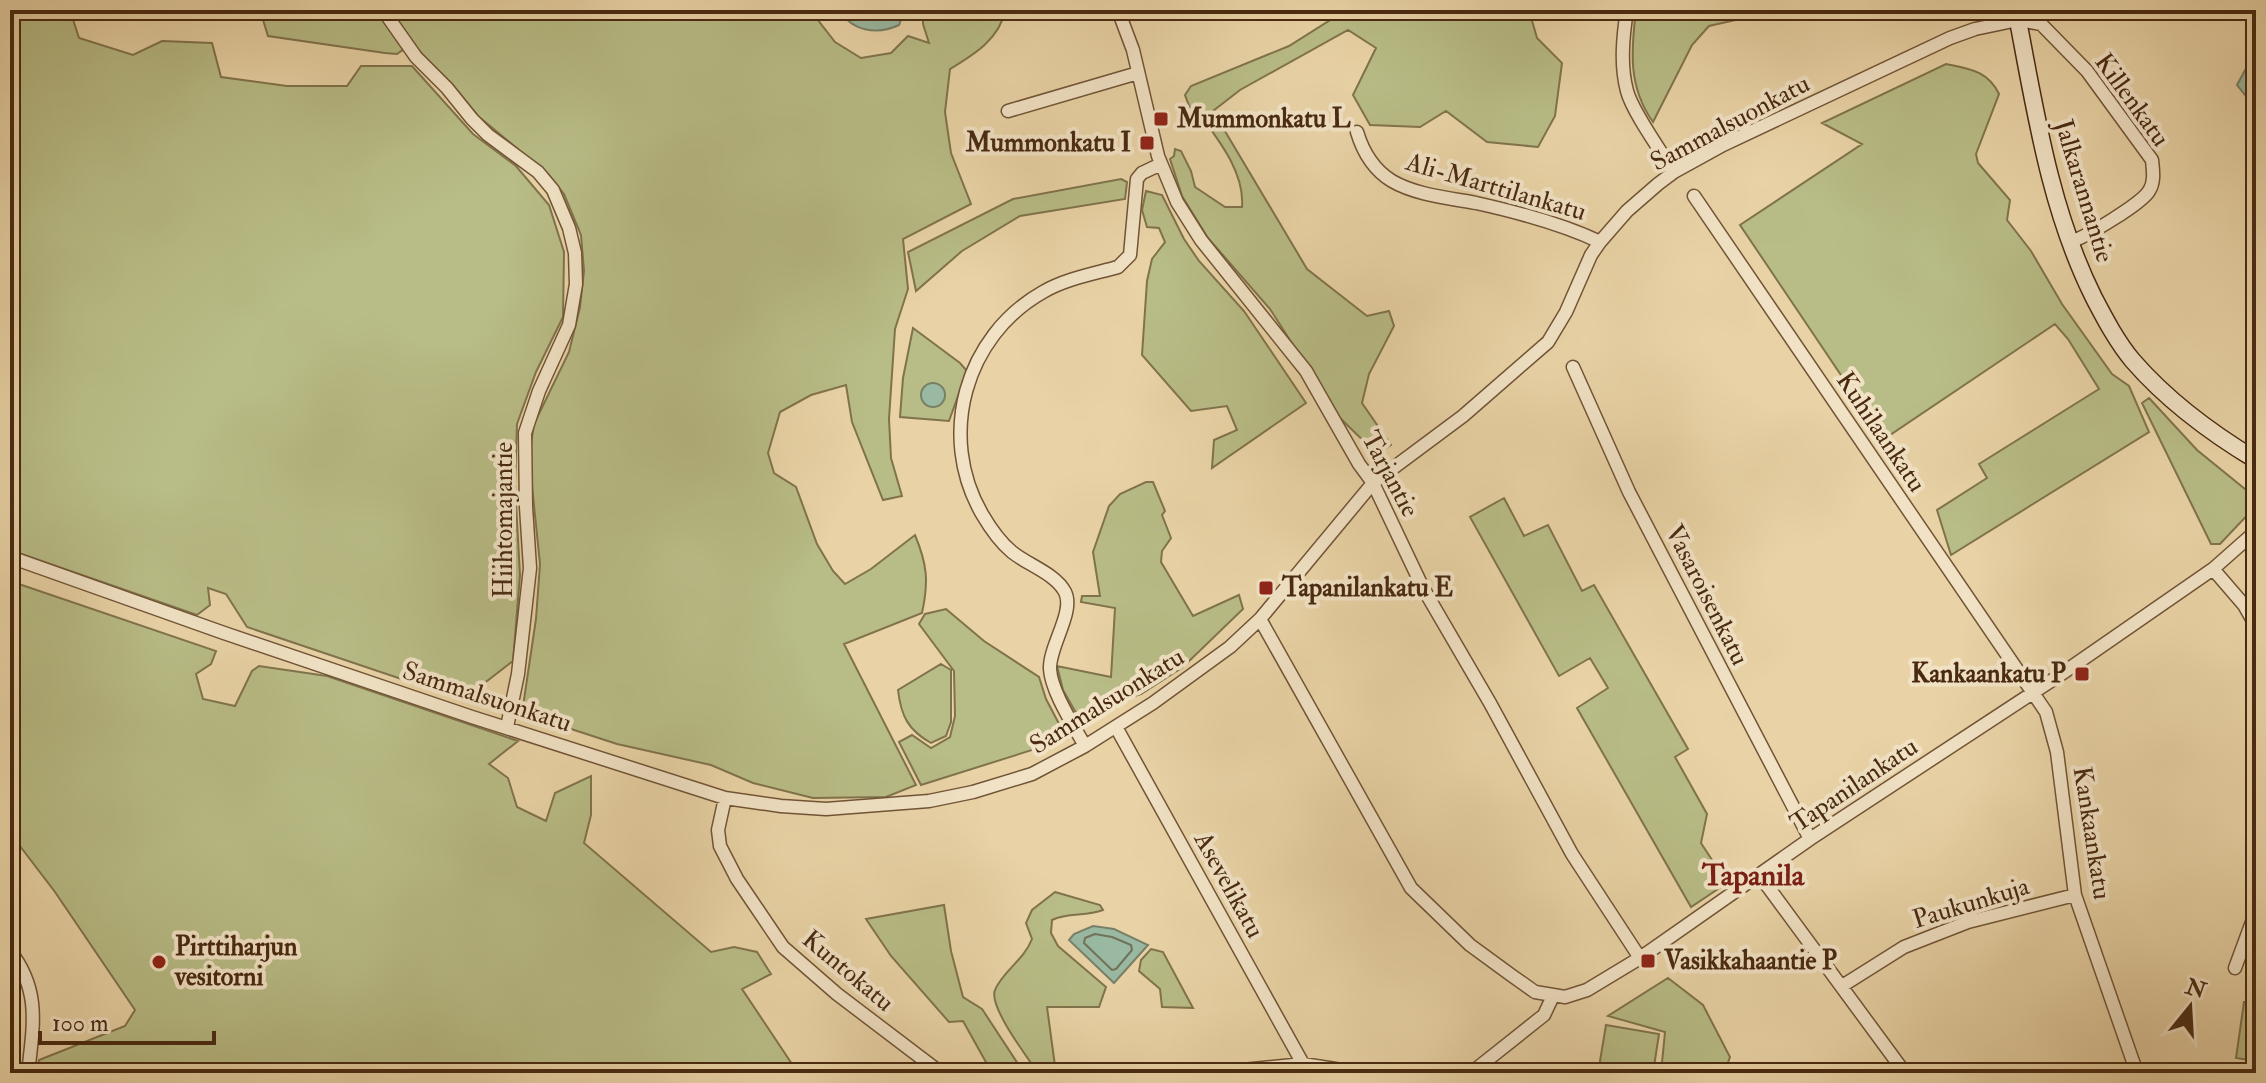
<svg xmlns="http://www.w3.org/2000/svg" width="2266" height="1083" viewBox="0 0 2266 1083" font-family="'IM FELL Double Pica',serif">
<rect width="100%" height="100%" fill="#e9d3a6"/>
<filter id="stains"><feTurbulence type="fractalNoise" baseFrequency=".0025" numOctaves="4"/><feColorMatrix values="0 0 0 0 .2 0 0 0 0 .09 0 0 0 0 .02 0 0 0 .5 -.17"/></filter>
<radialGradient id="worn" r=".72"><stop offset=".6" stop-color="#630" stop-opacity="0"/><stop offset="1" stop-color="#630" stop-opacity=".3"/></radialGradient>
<path fill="#b8bc86" stroke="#80734c" stroke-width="2" d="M10,10H70L79,38L133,55L162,41L212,43L221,77L287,86H347L361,66H412L473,134L516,166L549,205L564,252L563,317L536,372L517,424L515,485L520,575L513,661L478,688L437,691L247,627L226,594L208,588L210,605L197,615L10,550Z
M260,10H378L404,49L397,54L385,53L268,36Z
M390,10H807L817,19L835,42L861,58L891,53L908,36L929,43L923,24V10H1005C1000,39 973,55 950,69L945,112L951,153L971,204L903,239L908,289L895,329L889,419L891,458L902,496L883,500L852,422L846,385L811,395L780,412L768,453L774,473L796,487L817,544L833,571L845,584L871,569L915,535C927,564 929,581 922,613L844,644L916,785L886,797L813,798L753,783L711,765L617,744L522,713L536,619L540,564L529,457L534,424L569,352L580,307L584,271L581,235L564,194L548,174L478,116L451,83L420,52Z
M1342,10H1529L1537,38L1562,63L1555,116L1538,147L1487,142L1446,111L1420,127L1370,125L1353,95L1376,48L1348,30L1240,90L1213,111L1307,269L1367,316L1389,311L1394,326L1369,374L1362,403L1391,445L1377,454L1340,418L1270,309L1208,238L1182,196L1170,159L1174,156L1175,149L1181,151L1191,171L1195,187L1225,207H1242C1245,171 1216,137 1196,109L1190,108L1185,95L1191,86L1289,46L1338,15Z
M1636,10H1739L1736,20L1709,26L1692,45L1653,122C1628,87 1631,51 1636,10Z
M1946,64C1970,69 1988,71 1999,94L1976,154L1978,163L2010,200L2007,220L2031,251L2062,304L2112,374L2129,386L2149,432L1951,555L1937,510L1987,478L1979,464L2099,389L2068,339L2055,324L1884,439L1740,225L1862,144L1822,123Z
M1121,179L1127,182L1125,199L1020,216L962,251L916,291L908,252L1013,199Z
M1146,191L1162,195L1184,239L1199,261L1244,311L1306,403L1212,468L1214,440L1237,430L1227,406L1191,411L1142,355L1147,281L1152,259L1165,242L1159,228L1147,227L1142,210Z
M913,328L960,363L967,371L949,421L900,417L903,378Z
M2149,398L2197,450L2256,498L2255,507L2220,544H2211L2142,403Z
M1146,482H1153L1165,511L1162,515L1171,538L1162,551L1161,562L1193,616L1239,595L1243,609L1183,667L1141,694L1121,700L1084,727L1063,690L1057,666L1111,677L1115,608L1081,602L1082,596H1100L1093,552L1109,506L1120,494Z
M1504,498L1524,536L1548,525L1582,591L1594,585L1688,749L1675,757L1707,814L1701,843L1727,883L1691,907L1577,708L1608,688L1590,658L1559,676L1470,517Z
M10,581L216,651L211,664L196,674L203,699L235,706L252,671L259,666L327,676L518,741L489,764L508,778L517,807L546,821L555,793L591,776V815L584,843L711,952L734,947L757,952L771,974L742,989L798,1073H37L39,1060L125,1026L135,1010L55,892L10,833Z
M946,609L984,641L1039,677L1046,699L1067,739L921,785L899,742L912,735L931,748L950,737L955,716L954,671L919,624L925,614Z
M941,664L951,670V722L946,736L931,743C908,730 901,716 898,690Z
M1055,892L1100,905L1103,910C1085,917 1069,912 1052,920L1051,933L1058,946L1106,987L1099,1007H1047L1056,1073H1038C1028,1058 988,1006 995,990C1002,972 1024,960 1032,939L1026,923L1032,910Z
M944,905L951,951L963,997L982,1009L1024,1073H992L963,1021L949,1022L891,956L866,919Z
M1151,949L1163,952L1193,1008L1162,1007L1160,989L1139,971L1141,960Z
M1668,978L1703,1005L1730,1057L1724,1073H1661L1665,1032L1608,1016Z
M2244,1002L2256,1003V1061L2236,1058Z
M1606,1025L1659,1034L1653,1073H1598Z"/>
<path fill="#99b9a2" stroke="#798068" stroke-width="2" d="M840,10H897L902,17L899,25C878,35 852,32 840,10Z
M2256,50V109L2237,85Z
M921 395a12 12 0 1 1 24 0a12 12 0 1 1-24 0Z
M1093,926L1114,929L1148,945L1114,983L1069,940L1074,934Z"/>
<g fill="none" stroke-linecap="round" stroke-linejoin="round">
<path stroke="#71725a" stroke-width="2" d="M1095,934L1112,937L1131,945L1132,950L1116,969L1112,970L1084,943L1085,938Z"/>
<defs>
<path id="street" d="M383,10L416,57L447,88L472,119L488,135L538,172L553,190L569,228L575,253L576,284L569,325L539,391L525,433L526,507L530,568L518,674L507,727
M1118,10L1133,50L1158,156L1177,202L1201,240L1306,371L1359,464L1373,483L1423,588L1490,703L1572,854L1640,958
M1627,10C1623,36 1620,65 1627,91C1632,111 1662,153 1674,172
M1008,111L1138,73
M1357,132C1363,152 1374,170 1392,181C1416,195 1449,198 1476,203C1517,212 1562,224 1600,242
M1694,196L2046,712L2057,752L2075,895L2137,1073
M1573,367L1629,492L1810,839
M10,557L224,633L472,717L725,798L781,806L826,809L929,801L973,792L1032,774L1085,746L1153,703L1230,647L1260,619L1373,483L1463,416L1548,342L1566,312L1591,255L1600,242L1627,211L1658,184L1674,172L1723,145L1950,38L1975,29L2018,20L2041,24L2087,71L2152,160C2153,170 2155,182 2149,191C2141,204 2086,237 2070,242
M2213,569L2244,605L2256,626
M1260,619L1411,888L1470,945L1511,975L1535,992L1565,997L1587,990L1640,958L1810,839L2057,677L2213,569L2256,531
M1116,727L1303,1064
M1085,746C1074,726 1051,691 1050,669C1049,646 1075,612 1065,592C1056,574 1028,565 1012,552C1001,543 989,526 982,514C937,436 965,336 1043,292C1065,279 1093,274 1118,267L1130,255L1137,179L1142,173L1161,164
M725,798L718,830L720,846L737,879L783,947L837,994L941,1073
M1760,876L1905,1073
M10,951C39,988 34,1021 29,1065
M2235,968L2256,911
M1842,986L1904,947L1968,922L2075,895
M1213,1073L1303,1064L1361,1073
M1471,1073L1544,1015L1553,996"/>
<path id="secondary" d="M2016,10C2035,108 2049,208 2094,298C2105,319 2117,342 2133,361C2167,400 2211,433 2256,460"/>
</defs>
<use href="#street" stroke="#715436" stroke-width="15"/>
<use href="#secondary" stroke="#492a11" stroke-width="19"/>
<use href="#street" stroke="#f1e2c5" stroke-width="12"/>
<use href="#secondary" stroke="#f1e2c5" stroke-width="16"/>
</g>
<g fill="#8f2418" stroke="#f1e2c5" stroke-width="3">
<rect x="1153" y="111" width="16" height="16" rx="4"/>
<rect x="1139" y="135" width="16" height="16" rx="4"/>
<rect x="1258" y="580" width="16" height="16" rx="4"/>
<rect x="2074" y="666" width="16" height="16" rx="4"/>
<rect x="1640" y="953" width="16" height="16" rx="4"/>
<circle cx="159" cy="962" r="8"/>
</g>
<g text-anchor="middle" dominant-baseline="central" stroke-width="8" stroke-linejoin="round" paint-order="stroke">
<g font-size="26" fill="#492a11" stroke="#f1e2c5">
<text transform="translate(2132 100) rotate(54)">Killenkatu</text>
<text transform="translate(1730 123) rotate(-28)">Sammalsuonkatu</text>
<text transform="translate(1496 187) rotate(16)">Ali-Marttilankatu</text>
<text transform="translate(2084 191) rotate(73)">Jalkarannantie</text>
<text transform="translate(1881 432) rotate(56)">Kuhilaankatu</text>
<text transform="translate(1390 474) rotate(62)">Tarjantie</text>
<text transform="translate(504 520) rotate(-90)">Hiihtomajantie</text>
<text transform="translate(1707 595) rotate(63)">Vasaroisenkatu</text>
<text transform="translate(487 697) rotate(18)">Sammalsuonkatu</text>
<text transform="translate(1107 701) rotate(-32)">Sammalsuonkatu</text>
<text transform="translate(1854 785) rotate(-34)">Tapanilankatu</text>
<text transform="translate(2092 833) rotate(81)">Kankaankatu</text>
<text transform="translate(1229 885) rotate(61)">Asevelikatu</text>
<text transform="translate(1971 903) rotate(-17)">Paukunkuja</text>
<text transform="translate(848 971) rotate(40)">Kuntokatu</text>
</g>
<g font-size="26" font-weight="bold" fill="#492a11" stroke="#f1e2c5" text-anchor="start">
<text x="1177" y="119">Mummonkatu L</text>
<text x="1131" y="143" text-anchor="end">Mummonkatu I</text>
<text x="1282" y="588">Tapanilankatu E</text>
<text x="2066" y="674" text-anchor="end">Kankaankatu P</text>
<text x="175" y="947">Pirttiharjun<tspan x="175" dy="30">vesitorni</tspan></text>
<text x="1664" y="961">Vasikkahaantie P</text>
</g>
<g font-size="30" font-weight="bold" fill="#7a1f14" stroke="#f1e2c5">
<text x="1753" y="875">Tapanila</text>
</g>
</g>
<rect width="2266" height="1083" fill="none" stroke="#e9d3a6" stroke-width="40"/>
<rect x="12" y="12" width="2242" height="1059" fill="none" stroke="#492a11" stroke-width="4"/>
<rect x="20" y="20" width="2226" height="1043" fill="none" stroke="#492a11" stroke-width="2"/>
<g transform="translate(2190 1007) rotate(18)" stroke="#f1e2c5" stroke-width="6" paint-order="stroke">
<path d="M0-6L14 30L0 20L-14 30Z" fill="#492a11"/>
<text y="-12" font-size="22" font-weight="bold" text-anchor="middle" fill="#492a11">N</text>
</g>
<path d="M40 1031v12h174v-12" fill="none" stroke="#492a11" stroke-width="4"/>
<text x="52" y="1031" font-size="24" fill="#492a11" stroke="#f1e2c5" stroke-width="6" paint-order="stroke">100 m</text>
<rect width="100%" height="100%" filter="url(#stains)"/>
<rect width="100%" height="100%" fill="url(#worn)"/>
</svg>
